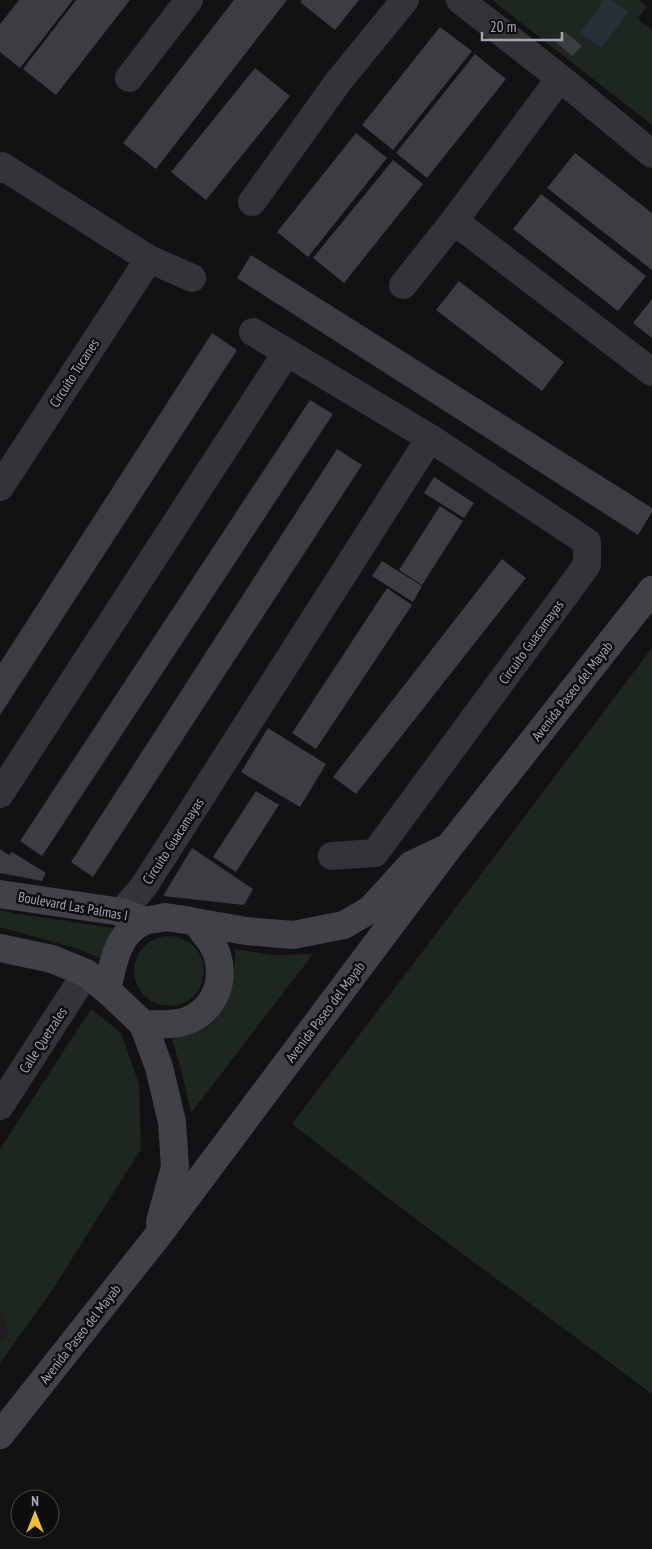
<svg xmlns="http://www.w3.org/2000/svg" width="652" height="1549" viewBox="0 0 652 1549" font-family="'PT Sans Narrow',sans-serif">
<rect width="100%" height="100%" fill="#121214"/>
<path fill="#1e1e20" d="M0,1310L10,1331L0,1344Z"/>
<path fill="#1e2620" d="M492,0H638L647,6L638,19L652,30V125Z
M652,648V1394L413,1217L292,1124Z
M0,910L12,913L113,928L100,958L75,948L0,927Z
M134 971a35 35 0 1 1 70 0a35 35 0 1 1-70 0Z
M235,949L272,955L313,954L191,1113L183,1076L172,1039C182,1035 204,1027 211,1021C233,1002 235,976 235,949Z
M91,1009L121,1033L139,1084L141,1149L53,1289L0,1363V1344L9,1331L0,1310V1149Z"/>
<path fill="#282f37" d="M604,0H611L628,12L601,48L580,33Z"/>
<path fill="#3c3c41" d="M19,0H73L20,68L0,52V24Z
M76,0H130L56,95L23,69Z
M234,0H287L156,169L123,143Z
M302,0H359L335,30L300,2Z
M440,27L472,51L393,150L362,125Z
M565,32L582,46L572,56L556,42Z
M475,54L506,79L427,178L396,153Z
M255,68L290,96L206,200L171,172Z
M356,133L387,158L308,257L277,232Z
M575,153L652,213V270L547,188Z
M393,160L423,184L344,283L313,258Z
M541,194L646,276L618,311L513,229Z
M251,255L652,508V512L638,535L237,278Z
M459,281L564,362L542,391L436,310Z
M652,299V338L633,323Z
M212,333L237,350L0,715V663Z
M310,400L333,414L42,856L20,841Z
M337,449L362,465L93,877L71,862Z
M434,477L474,503L464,518L424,493Z
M440,506L463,521L422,585L399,570Z
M502,559L526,578L356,794L333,777Z
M382,561L422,586L413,602L372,576Z
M387,588L412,605L316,749L292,733Z
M268,728L326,764L300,807L241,772Z
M256,791L279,805L236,872L213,857Z
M192,848L253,889L244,905L163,896Z
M0,849L9,855L12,852L46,873L42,881L0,873Z"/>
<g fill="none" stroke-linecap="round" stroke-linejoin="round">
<path stroke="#333338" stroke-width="28" d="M460,0L560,78L652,154
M129,78L189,0
M0,169L2,166L149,259L0,487
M252,202L338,82L405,0
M454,221L652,372
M149,259L192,278
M403,285L454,221L560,78
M253,332L430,438L587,542V565L375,853L332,856
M0,794L287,352
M122,912L144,886L430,438
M0,1106L86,973"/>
<path stroke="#414248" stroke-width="28" d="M0,894L122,912L145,921
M165,917C171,918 191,920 195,922C199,924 202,931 205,934C229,961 224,1004 189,1020C175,1026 158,1024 143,1024L107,990C113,964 117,932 145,921C151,919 159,919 165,917Z
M195,922L246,931L293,935L344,925L371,909L411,865L445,849
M0,948L52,959L86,973L107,990
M143,1024L159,1067L172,1122L175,1167L160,1222
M0,1435L156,1238L449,847L652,590"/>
</g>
<g text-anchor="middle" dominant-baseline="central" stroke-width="5" stroke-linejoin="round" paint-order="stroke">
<g font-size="14" fill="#a3a7b4" stroke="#0d0d0e">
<text transform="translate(74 373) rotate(-57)">Circuito Tucanes</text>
<text transform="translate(531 642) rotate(-54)">Circuito Guacamayas</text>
<text transform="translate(572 691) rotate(-52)">Avenida Paseo del Mayab</text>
<text transform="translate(173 841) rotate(-57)">Circuito Guacamayas</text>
<text transform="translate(73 906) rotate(10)">Boulevard Las Palmas I</text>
<text transform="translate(325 1012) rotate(-53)">Avenida Paseo del Mayab</text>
<text transform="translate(43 1040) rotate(-57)">Calle Quetzales</text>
<text transform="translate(80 1334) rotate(-52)">Avenida Paseo del Mayab</text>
</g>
</g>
<g transform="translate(35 1514)"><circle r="24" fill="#0d0d0e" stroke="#494b50"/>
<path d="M0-4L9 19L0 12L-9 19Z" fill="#f1bf2c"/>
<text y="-8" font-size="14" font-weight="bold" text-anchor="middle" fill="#a3a7b4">N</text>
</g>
<path d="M482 32v8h80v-8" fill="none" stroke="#a3a7b4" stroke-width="2.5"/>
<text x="490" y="32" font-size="15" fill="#a3a7b4" stroke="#0d0d0e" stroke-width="4" paint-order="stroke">20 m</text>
</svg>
